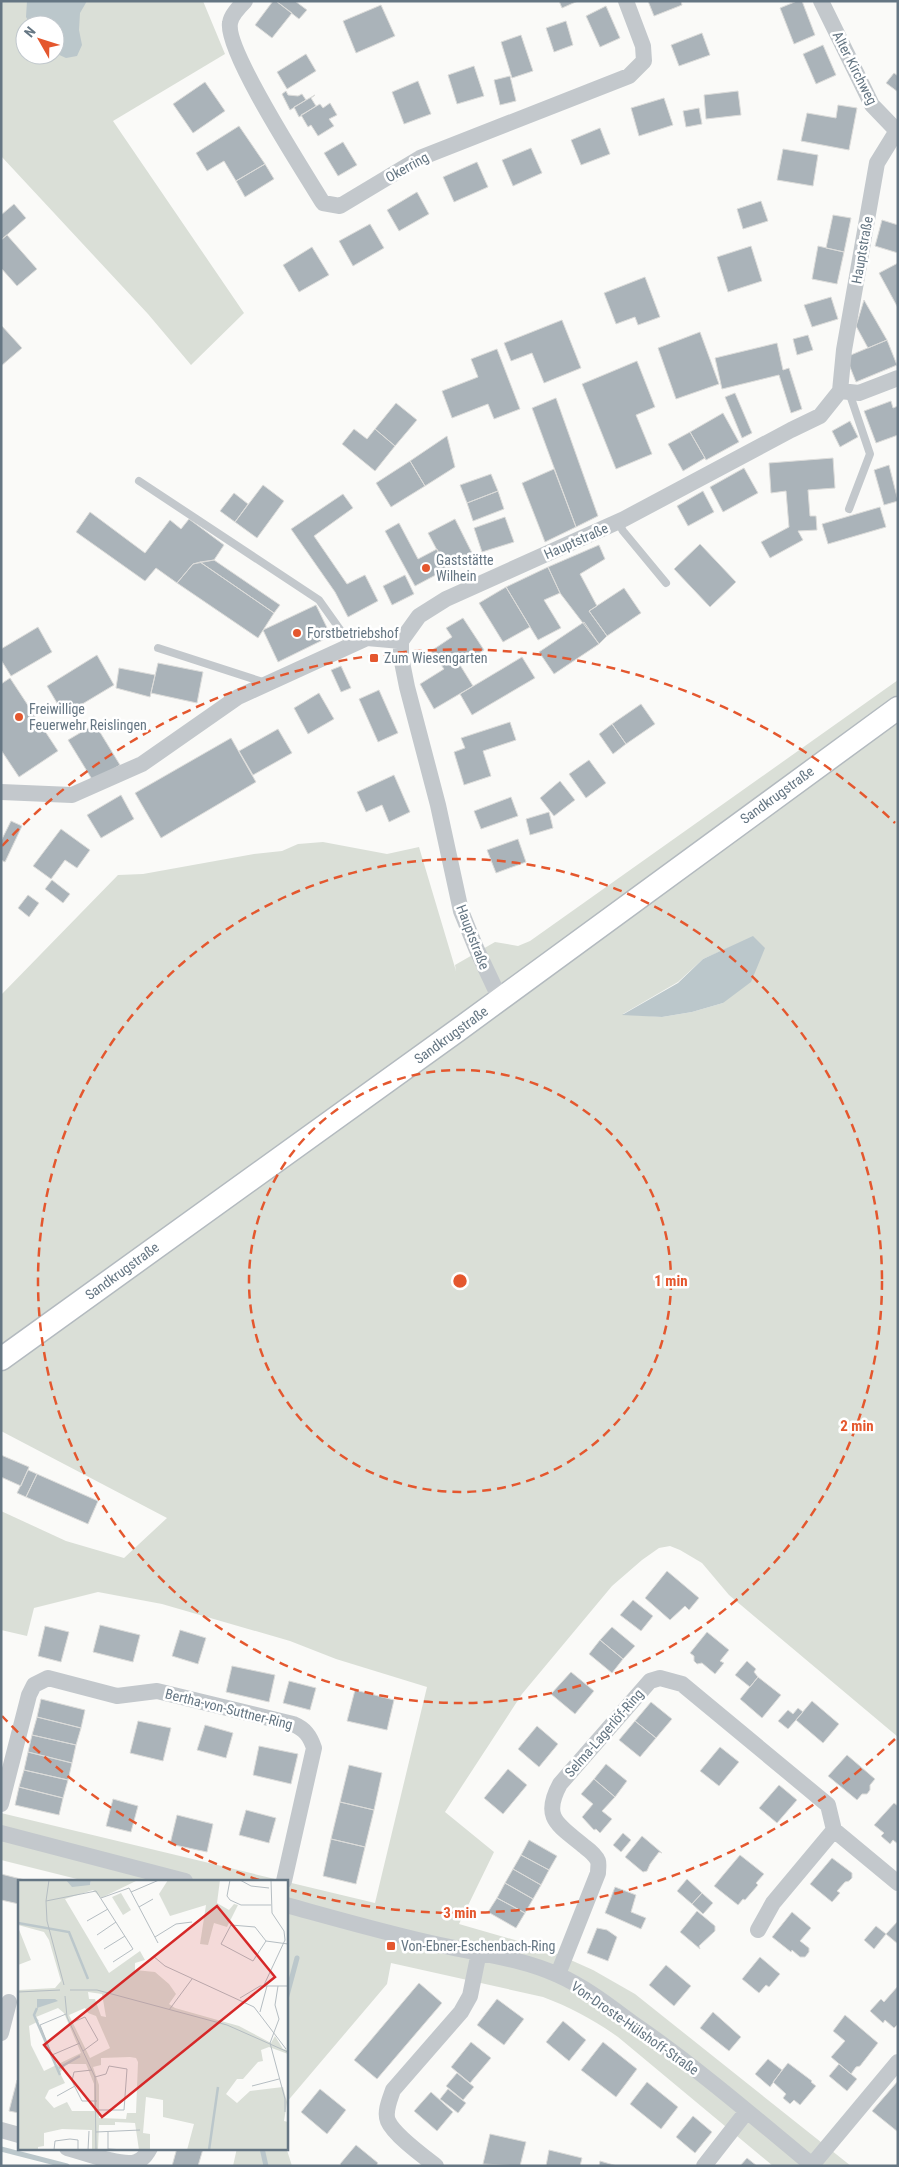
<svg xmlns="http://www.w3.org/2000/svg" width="899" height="2167" viewBox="0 0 899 2167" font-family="'Roboto Condensed',sans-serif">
<rect width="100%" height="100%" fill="#fafaf8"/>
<path fill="#dadfd7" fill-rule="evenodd" d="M1,1H203L225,54L113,121L244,313L191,365L148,314L1,156ZM25,25H55V55H25Z
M898,680V1737L729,1595L702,1563L680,1550L670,1546L659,1548L642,1560L612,1586L522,1694L445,1812L494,1852L459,1924L546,1949L593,1970L635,1994L851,2166H773L618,2037C594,2020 570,2007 543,1997L391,1963L387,1984L286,2103V1881H85L1,1860V1813L375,1903L427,1687L336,1659L290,1641L162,1604L98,1592L34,1608L27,1636L1,1630V1511L66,1541L124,1558L167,1518L1,1431V995L118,875L143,874L254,854L282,851L298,844L323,842L387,854L419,847L456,971L455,965L495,942L518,946L530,941ZM753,937L723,1003L692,1012L662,1017L623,1014L678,982L703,959Z
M286,2147L292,2166H233L237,2148Z"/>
<path fill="#bbc7cb" d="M27,1H87L80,13L79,30L82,45L77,56L66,58L55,53V25H31L26,17Z
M753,936L765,948L751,982L723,1003L692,1012L662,1017L622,1015L678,983L703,959Z"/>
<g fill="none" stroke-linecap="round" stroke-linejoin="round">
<path stroke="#bbc7cb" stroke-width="5" d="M286,1999L297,1958
M262,2148L266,2166
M1,2149L67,2166"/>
</g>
<path fill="#aab3b9" stroke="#dcdcda" d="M273,1H276L292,13L272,38L255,25Z
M276,1H295L307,10L299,19Z
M559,1H578L562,8Z
M648,1H681L682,5L654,16Z
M797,1H802L815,35L794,44L780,8Z
M381,5L395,36L356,53L343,21Z
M606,6L620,38L600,47L586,16Z
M566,21L573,45L554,52L546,28Z
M702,33L710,55L679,66L671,45Z
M521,35L533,71L512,78L501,42Z
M823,45L836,75L816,84L803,54Z
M306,54L316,71L287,89L277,72Z
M474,66L484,96L457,104L448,75Z
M894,73L898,76V92L886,83Z
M510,76L516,101L500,105L494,80Z
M418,81L431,114L404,124L392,92Z
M205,82L225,111L193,133L173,104Z
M286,91L288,95L298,96L302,94L306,100L290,110L282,94Z
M738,91L741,115L706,119L704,95Z
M315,95L311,98L316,106L299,117L294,107Z
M664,98L673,125L639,136L631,108Z
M330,103L337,115L329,119L334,126L318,136L311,125L308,127L301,115L320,104L323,108Z
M838,105L857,108L849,150L801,141L807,113L836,118Z
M699,108L702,124L686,127L683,111Z
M239,126L265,164L236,181L224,161L207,171L196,153Z
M600,128L610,154L581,165L571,140Z
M343,142L357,165L338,176L324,153Z
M531,148L542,173L513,186L502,160Z
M783,149L818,155L813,186L777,180Z
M477,162L488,187L454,202L443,177Z
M265,164L274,179L245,197L236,181Z
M417,192L429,214L399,231L387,210Z
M761,201L768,221L743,229L737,209Z
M14,204L26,218L1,240V215Z
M833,215L851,218L844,252L826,248Z
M882,220L898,225V253L875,246Z
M370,224L384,248L353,266L339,241Z
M7,235L37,269L17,286L1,268V240Z
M751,246L762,281L728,292L717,257Z
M818,246L844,252L837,284L812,279Z
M312,247L329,275L299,292L283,265Z
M898,263V308L879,273Z
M645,277L660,317L638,325L635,317L616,324L604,293Z
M831,297L838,319L812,327L804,305Z
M864,300L887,340L868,348L856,326Z
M562,320L581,368L544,383L532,353L511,361L504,343Z
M1,325L22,348L1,366Z
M700,332L719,384L676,399L658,348Z
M808,335L813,350L797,355L793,339Z
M887,340L897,365L856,382L846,357Z
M777,343L783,370L789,368L802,409L791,413L779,375L722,389L715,358Z
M497,349L520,409L494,419L488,404L452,418L442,391L478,377L471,359Z
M637,361L655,407L636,415L652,454L616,469L582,384Z
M735,393L752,433L742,438L725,397Z
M556,398L598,516L576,527L532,408Z
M891,401L893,408L898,406V435L876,443L864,411Z
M396,403L417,420L395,446L375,429Z
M723,413L739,442L706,460L690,432Z
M850,421L858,437L840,447L832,431Z
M354,429L367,439L375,429L395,446L375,471L342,444Z
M690,432L705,458L683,471L668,444Z
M447,436L455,467L425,486L410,461Z
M833,458L835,488L808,490L810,516H816L817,530L798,531L803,540L770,558L761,542L789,527L786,491L771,493L769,463Z
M410,461L425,486L391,507L376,483Z
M889,465L898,501L884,505L874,470Z
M744,468L758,493L723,512L710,487Z
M554,469L576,527L545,542L522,483Z
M491,474L498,491L467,503L460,485Z
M263,485L284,501L257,538L235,522Z
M498,491L504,509L473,521L467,503Z
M703,491L714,512L688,526L677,506Z
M234,493L248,504L235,522L220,511Z
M343,494L353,508L314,536L347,584L365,575L378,601L348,617L335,592L291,529Z
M880,507L886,527L828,544L822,524Z
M90,512L145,553L170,520L181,529L189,519L224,545L214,560L193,564L177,583L156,568L145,581L76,532Z
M505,517L514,542L482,552L474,528Z
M455,519L473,555L447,569L428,533Z
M399,523L418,559L437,549L447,569L415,586L385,531Z
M700,544L736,582L710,607L674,569Z
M599,545L605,559L580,574L597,606L589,611L607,636L599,644L560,593L548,567Z
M214,560L280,605L274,613L200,562Z
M200,562L274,613L258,638L177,583L193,564Z
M548,567L560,593L544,600L561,628L538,640L506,587Z
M405,575L414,594L392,605L383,586Z
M506,587L530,627L503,642L479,603Z
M624,588L641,613L607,636L589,611Z
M316,605L331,636L278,662L263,630Z
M463,618L484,650L460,665L473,686L434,709L420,684L444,669L431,651L452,637L446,628Z
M584,622L599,644L554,674L539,652Z
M38,627L52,652L11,676L1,660V649Z
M97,655L114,685L64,715L47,686Z
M522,657L535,678L472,715L460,694Z
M158,663L203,672L197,703L151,693Z
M341,666L351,688L341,692L331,670Z
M119,668L155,675L150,697L116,688Z
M10,678L58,751L19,777L1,750V684Z
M379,690L398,733L378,742L359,699Z
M319,693L334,719L308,734L294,708Z
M641,704L655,724L626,744L612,724Z
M510,722L516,740L483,751L491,776L464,785L454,752L465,748L461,738Z
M95,724L120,765L93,781L68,740Z
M612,724L626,744L613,754L599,734Z
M278,729L292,753L253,775L239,751Z
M231,738L256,782L161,838L135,793Z
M589,760L606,783L586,798L569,774Z
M394,775L410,812L389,822L382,805L366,812L357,792Z
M560,781L575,800L554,816L540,798Z
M121,795L134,819L101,838L87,815Z
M511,797L518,816L481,829L474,811Z
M549,812L553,828L530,835L526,819Z
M11,821L22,826L5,862L1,860V841Z
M61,829L90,850L77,868L65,860L51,879L33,866Z
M518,839L526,862L496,873L487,850Z
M52,880L70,894L63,903L45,889Z
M28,895L39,903L29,917L18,908Z
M1,1455L29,1467L21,1486L1,1477Z
M28,1470L37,1474L26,1497L17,1493Z
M37,1474L98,1501L88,1524L26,1497Z
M667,1571L699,1598L689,1610L685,1606L670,1620L645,1598Z
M633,1600L653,1616L641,1631L620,1615Z
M100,1625L140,1635L133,1662L93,1652Z
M45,1626L69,1632L61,1662L38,1656Z
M612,1627L635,1646L623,1659L600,1640Z
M180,1630L206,1638L198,1664L172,1656Z
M707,1632L729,1650L720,1661L724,1663L715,1674L702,1663L697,1664L694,1661V1656L690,1653Z
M600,1640L623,1659L612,1673L589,1654Z
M747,1661L756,1669L754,1672L758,1677L750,1687L735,1675Z
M232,1666L275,1675L269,1702L226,1692Z
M571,1672L594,1691L575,1714L551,1694Z
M758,1677L781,1695L762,1718L740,1699Z
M289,1681L316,1688L310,1710L283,1703Z
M355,1690L394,1700L387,1730L347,1721Z
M41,1699L85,1710L81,1728L37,1717Z
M812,1701L839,1724L823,1743L796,1720Z
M651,1702L672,1719L656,1738L635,1721Z
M798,1708L803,1712L788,1729L778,1721L788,1710L793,1714Z
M37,1717L81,1728L76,1745L32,1735Z
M138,1721L171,1728L163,1761L130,1753Z
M635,1721L656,1738L640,1757L619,1740Z
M205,1725L233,1733L226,1758L197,1750Z
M537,1726L558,1744L539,1767L518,1749Z
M32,1735L76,1745L72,1763L28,1752Z
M259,1746L298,1754L291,1784L253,1775Z
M720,1747L739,1762L719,1786L700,1771Z
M28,1752L72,1763L68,1780L24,1770Z
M847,1755L875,1779L870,1785V1790L867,1794H862L857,1800L828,1776Z
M606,1764L627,1781L615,1797L594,1779Z
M349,1765L382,1773L374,1810L340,1802Z
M508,1769L527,1785L503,1814L484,1798Z
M24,1770L68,1780L63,1798L19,1787Z
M594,1779L615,1797L602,1811L612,1819L600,1833L596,1829L594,1830L582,1817L593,1804L581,1794Z
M779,1785L797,1800L777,1823L759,1808Z
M19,1787L63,1798L59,1815L15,1805Z
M113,1799L138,1806L131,1832L106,1826Z
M340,1802L374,1810L365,1847L331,1839Z
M894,1803L898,1806V1844L893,1840L890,1844L881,1836L884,1833L874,1825Z
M246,1810L276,1818L269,1843L239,1835Z
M177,1815L213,1824L207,1852L170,1844Z
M623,1833L631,1840L621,1852L613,1845Z
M642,1836L662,1853L659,1852L650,1864L647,1871L643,1872L625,1857Z
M331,1839L365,1847L356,1884L323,1876Z
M529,1840L557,1856L549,1870L521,1855Z
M521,1855L549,1870L541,1885L513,1869Z
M740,1855L764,1874L756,1883L758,1885L745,1900L743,1899L738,1905L714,1886Z
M832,1858L852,1873V1878L849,1881L845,1882L837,1891L840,1893L832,1902L810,1884Z
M513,1869L541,1885L533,1899L505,1883Z
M1,1874L29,1881H19V1904L1,1900Z
M687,1879L702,1893L692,1904L677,1891Z
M505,1883L533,1899L525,1913L497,1898Z
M615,1887L636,1895L631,1912L646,1918L641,1929L605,1913Z
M702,1893L713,1903L703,1914L692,1904Z
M497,1898L525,1913L516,1928L488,1912Z
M697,1911L715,1926V1931L699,1946L700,1949L680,1932Z
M792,1912L811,1928L800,1941L809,1948V1952L805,1957H800L792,1950L791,1952L772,1937Z
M898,1921V1944L886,1934Z
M876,1926L886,1934L874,1949L864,1940Z
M597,1928L607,1930L617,1937L608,1961L587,1953Z
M760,1957L780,1974L769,1987L766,1985L759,1993L742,1979Z
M666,1965L691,1986L674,2006L649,1985Z
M419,1983L442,2003L377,2079L354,2060Z
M898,1986V2024L894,2028L885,2020L883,2023L870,2011L881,1999L884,2002Z
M497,1999L524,2019L504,2045L477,2025Z
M713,2012L741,2037L729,2051L700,2028Z
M845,2015L878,2043L860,2066L856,2067L851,2074L831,2057L845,2041L833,2031Z
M563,2021L586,2040L569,2061L546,2042Z
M471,2042L491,2058L470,2083L451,2067Z
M603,2042L637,2069L616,2097L581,2070Z
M768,2059L782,2070L770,2087L755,2074Z
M788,2063L812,2081L811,2082L816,2086L800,2105L794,2100L790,2104L783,2098L786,2094L773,2082Z
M839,2064L857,2079L847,2091L829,2076Z
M457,2073L474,2087L463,2100L446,2086Z
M17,2080H19V2113L9,2111Z
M898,2081V2132L872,2111Z
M647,2082L678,2107L661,2129L630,2104Z
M320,2089L346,2110L327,2134L301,2112Z
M448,2089L466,2103L458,2113L440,2099Z
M431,2092L453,2112L437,2131L414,2111Z
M693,2116L712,2132L695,2153L676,2137Z
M490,2134L526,2142L520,2166L483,2164Z
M356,2145L378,2163L376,2166H342L340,2164Z
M177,2148L203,2149L198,2166H172Z
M549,2150L582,2158L580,2166H546Z
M747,2158L757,2166H740Z
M600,2161L617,2166H599Z"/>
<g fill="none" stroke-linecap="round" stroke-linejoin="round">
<defs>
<path id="secondary" d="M1,1359L458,1030L898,708"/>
</defs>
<use href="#secondary" stroke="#b3babf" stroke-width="25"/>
<path stroke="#c3c8cc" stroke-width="8" d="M849,392L870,454L849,509
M139,481L319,600L351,645
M618,522L623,531L666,583
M158,648L263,682"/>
<path stroke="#c3c8cc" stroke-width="16" d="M245,1C239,7 231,15 230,23C225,51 305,173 323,203L340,206L420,158L629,76L644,61L643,46L626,1
M821,1L872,105L896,130
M840,391L859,393L898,378
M1,792L72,795L142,764L238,697L367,638L401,641
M500,999L476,948L461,911L438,805L407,687L401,657V641L419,616L446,599L624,519L791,430L820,416L840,391L844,350L877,163L898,129
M1,1804L29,1695L34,1685L48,1678L117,1696L157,1691L293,1724C305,1729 310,1736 314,1748L284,1881
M1,1833L185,1881
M286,1905C337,1919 389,1934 440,1945C480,1954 521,1958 558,1975C585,1987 608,2005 631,2022C695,2066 753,2116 813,2166
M758,1930L773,1903L834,1830
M558,1974L598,1873C598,1869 599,1864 598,1861C596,1856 589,1850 585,1847C559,1825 541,1819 560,1784L650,1681L660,1678L682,1684L828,1805L834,1830L898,1883
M1,2033L9,2002
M1,2130L19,2135
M67,2148C82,2152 122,2167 136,2162C142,2160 147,2154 150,2148
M812,2165L898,2062
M436,2166C423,2156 394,2135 388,2121C384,2112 390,2099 393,2090L461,2012L470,1996L479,1952
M704,2166L747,2111"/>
<use href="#secondary" stroke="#fff" stroke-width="22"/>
</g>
<g fill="none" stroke="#e4572e" stroke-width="2.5" stroke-dasharray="9 6">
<circle cx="460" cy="1281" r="211"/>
<circle cx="460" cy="1281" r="422"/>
<path d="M895 1739A632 632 0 0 1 291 1890M259 1880A632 632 0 0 1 2 1716M2 846A632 632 0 0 1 895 823"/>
</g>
<g fill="#e4572e" stroke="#fff" stroke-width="2">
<circle cx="426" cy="568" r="5"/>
<circle cx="297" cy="633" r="5"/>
<rect x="369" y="653" width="10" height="10" rx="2.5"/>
<circle cx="19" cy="717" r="5"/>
<rect x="386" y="1941" width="10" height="10" rx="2.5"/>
</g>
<g text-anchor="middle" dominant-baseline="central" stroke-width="5" stroke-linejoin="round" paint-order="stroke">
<g font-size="14" fill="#657683" stroke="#fff">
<text transform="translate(855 68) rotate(63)">Alter Kirchweg</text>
<text transform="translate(407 167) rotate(-29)">Okerring</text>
<text transform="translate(862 250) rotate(-80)">Hauptstraße</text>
<text transform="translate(576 541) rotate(-24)">Hauptstraße</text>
<text transform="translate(777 795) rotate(-36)">Sandkrugstraße</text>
<text transform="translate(473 937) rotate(69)">Hauptstraße</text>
<text transform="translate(451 1035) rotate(-36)">Sandkrugstraße</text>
<text transform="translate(122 1271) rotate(-36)">Sandkrugstraße</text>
<text transform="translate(229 1709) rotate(14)">Bertha-von-Suttner-Ring</text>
<text transform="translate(604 1733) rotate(-49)">Selma-Lagerlöf-Ring</text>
<text transform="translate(635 2028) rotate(35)">Von-Droste-Hülshoff-Straße</text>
</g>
<g font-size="14" fill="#657683" stroke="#fff" text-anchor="start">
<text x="436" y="560">Gaststätte<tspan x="436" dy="16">Wilhein</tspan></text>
<text x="307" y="633">Forstbetriebshof</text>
<text x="384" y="658">Zum Wiesengarten</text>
<text x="29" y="709">Freiwillige<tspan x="29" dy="16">Feuerwehr Reislingen</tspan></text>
<text x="401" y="1946">Von-Ebner-Eschenbach-Ring</text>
</g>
</g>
<g transform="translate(18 1880)">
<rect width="270" height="270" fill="#fafaf8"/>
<path d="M0,0H48L63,5H72L73,0H120L83,18L75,10L47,19L91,93L122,71L127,80L117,83V90L137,92L151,104L158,114L151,124L157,128L221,146L253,163L257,156L265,169L270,170V174L251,167L243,170L245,181L240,182L225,199H219L208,214L219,223L232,211L265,207L269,222L266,241L270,242V270H169L176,244L145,237V220L128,217L125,253L132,254V270H121L117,243L97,242V245H81L80,270H74V250L44,249L26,253V266L20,267V270H0V110L37,108L43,101L31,60L26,52L0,45ZM70,112L84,114L88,137L83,136L77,119H71ZM40,128L46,133L63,173L26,191L13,165L11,146L21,141L18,137ZM67,128L70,133L78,136L92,168L72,178L51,135ZM112,177L118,178L120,182L118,233H109L108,239L81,238V205L75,187L83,185V178ZM48,184H68L76,204V231H54L49,222L36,228L27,218L31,210L47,203L42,193ZM150,0H202L199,23L211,30L216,24L220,25L209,47L196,43L190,65L182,64L188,25L152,36L141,14ZM103,13L113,30L105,35L94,17ZM0,47L13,80L0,85Z" fill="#dadfd7" fill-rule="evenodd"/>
<path d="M48,0H73L72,5L54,7ZM19,119H37L40,121L19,128Z" fill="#bbc7cb"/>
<path fill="none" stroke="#bbc7cb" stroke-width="2.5" d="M0,43L51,52L70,99M19,128L16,135L42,195M41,188L62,176M191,270L200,207"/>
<path fill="none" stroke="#b5bdc2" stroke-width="1" d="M31,0L28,21L29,41L46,105M212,0L209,16L212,20L223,25H253M222,0L233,6L251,8M113,12L141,0M83,18L111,8L140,63M28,21L78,11L115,69L95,82M121,27L135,19M69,41L90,29M79,55L98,42M137,57L158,44L174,42M248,61L237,47L213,45L203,64L235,81L248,61L270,64M86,69L107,56M135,76L147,86L236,127L268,169M246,105L267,60L266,51L254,33L253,0M260,106L257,125L261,139L252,163L267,219V232M52,110H79L209,145L270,172M0,112L42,110M47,116L49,137L77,197L78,270M222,118L242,106H270M151,130L174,99M242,132L249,106M48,134L22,145L34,175L62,163M53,143L67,137L80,160L65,171M74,190L56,192L54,201L64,221H79M77,197L88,194L91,186L109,189L106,230H79M234,206L261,199M39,216L57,206M78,252L122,250M90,269L107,270M36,270L37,261L52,259L60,260V270M70,270L71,251M90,270V252"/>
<path fill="#d62828" fill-opacity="0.15" stroke="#d62828" stroke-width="2.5" d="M199,26L257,97L84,237L26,165Z"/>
<rect width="270" height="270" fill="none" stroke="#657683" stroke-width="2.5"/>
</g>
<circle cx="460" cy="1281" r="8" fill="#e4572e" stroke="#fff" stroke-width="2.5"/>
<g font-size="15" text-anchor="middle" font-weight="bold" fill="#e4572e" stroke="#fff" stroke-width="5" stroke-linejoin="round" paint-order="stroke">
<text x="671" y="1286">1 min</text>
<text x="857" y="1431">2 min</text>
<text x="460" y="1918">3 min</text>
</g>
<rect width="899" height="2167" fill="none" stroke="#657683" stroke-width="5"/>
<g transform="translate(40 40) rotate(309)"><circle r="24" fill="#ffffff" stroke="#c1c8cd"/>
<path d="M0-4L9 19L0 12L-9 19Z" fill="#e4572e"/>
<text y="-8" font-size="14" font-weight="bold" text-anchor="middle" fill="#657683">N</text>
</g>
</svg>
